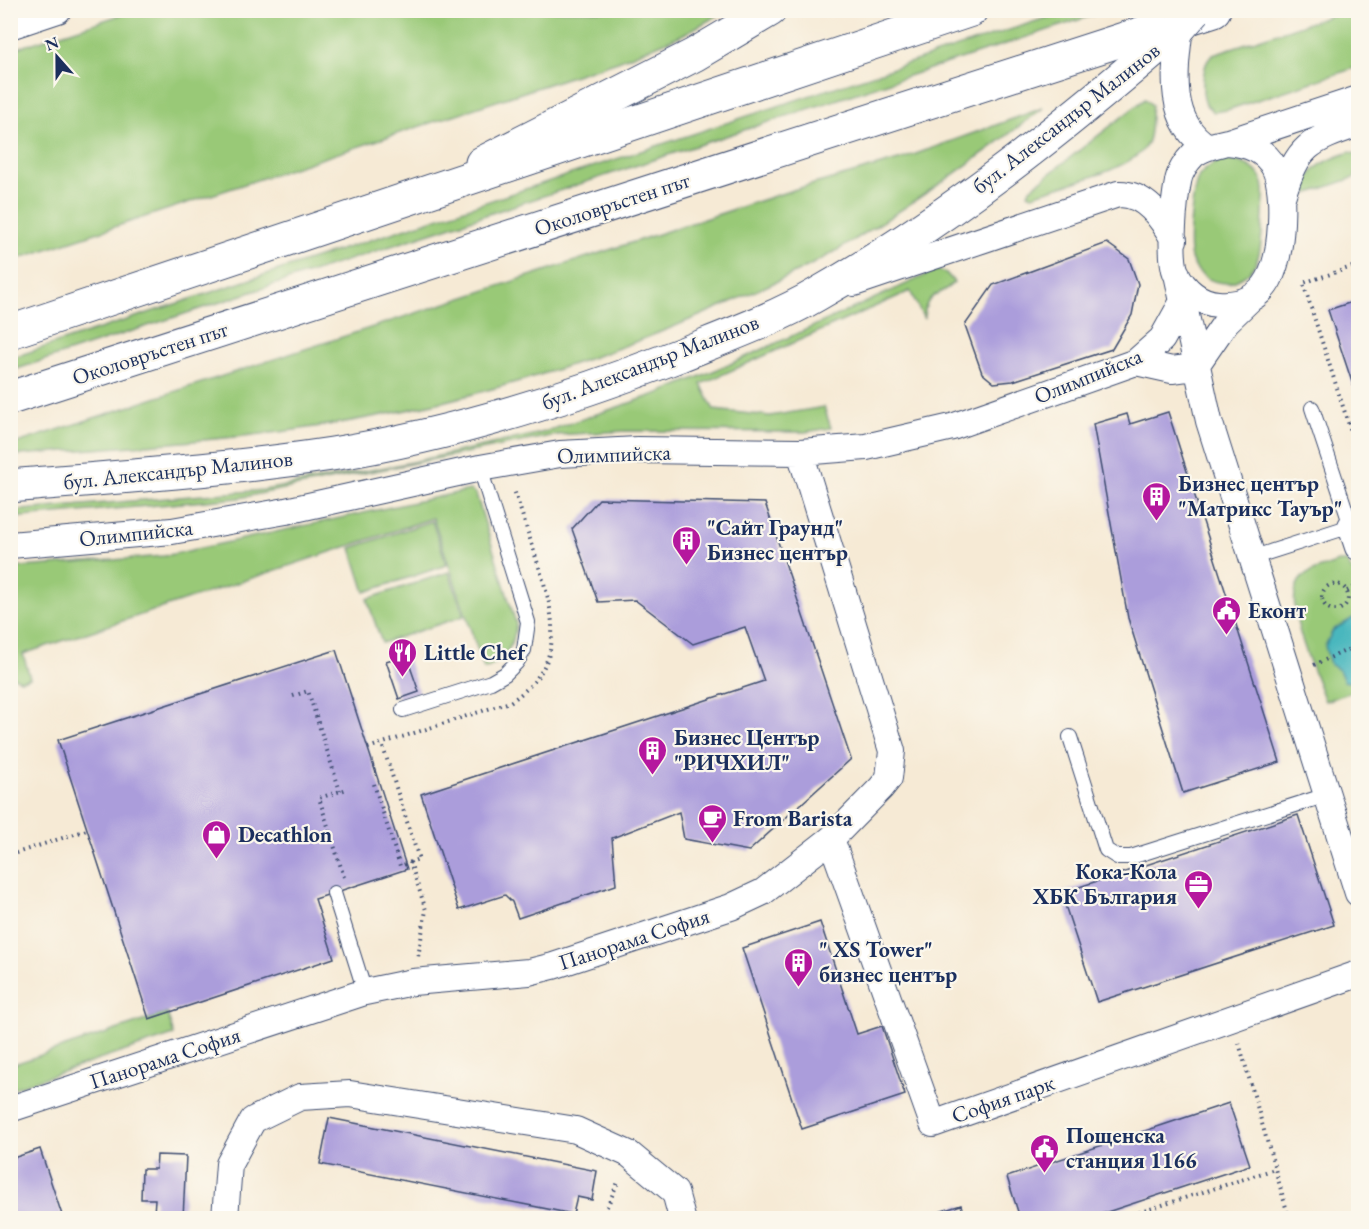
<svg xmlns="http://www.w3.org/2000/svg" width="1369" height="1229" viewBox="0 0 1369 1229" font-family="'EB Garamond',serif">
<rect width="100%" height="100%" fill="#fbf7ec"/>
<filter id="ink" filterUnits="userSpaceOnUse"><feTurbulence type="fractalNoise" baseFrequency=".0167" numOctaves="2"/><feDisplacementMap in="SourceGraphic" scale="12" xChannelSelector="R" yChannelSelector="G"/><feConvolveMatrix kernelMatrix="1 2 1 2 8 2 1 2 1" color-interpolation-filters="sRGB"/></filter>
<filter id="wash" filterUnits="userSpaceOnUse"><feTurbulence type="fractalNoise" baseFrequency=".008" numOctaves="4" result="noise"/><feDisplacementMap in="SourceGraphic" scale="24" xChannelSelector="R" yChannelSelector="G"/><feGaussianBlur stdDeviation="1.35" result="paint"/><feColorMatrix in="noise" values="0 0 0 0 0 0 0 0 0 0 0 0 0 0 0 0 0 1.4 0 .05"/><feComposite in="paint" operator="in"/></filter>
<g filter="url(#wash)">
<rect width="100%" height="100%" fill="#f6ead5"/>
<path fill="#99c977" stroke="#5a7c6a" stroke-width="1.5" d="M133,11V10L726,11L682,35L618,61L11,261V50Z
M1067,11H1106L11,371V358Z
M1345,11H1358V67L1227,110L1214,112C1212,110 1209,108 1207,106C1200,95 1202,61 1213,54Z
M1145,99L1152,105C1150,119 1152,136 1145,147C1132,170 1058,186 1033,195L1028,194L1030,189Z
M1043,108C982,156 917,201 851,242C813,266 772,284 731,302C592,365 445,409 294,430C200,443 105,447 11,456V445L793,190L902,159Z
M1350,152L1358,155L1356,177L1307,194C1303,167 1330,159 1350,152Z
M1221,160C1236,160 1253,164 1261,178C1267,189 1263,203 1263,215C1261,241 1264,270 1235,281C1225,285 1212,282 1204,276C1198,272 1193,265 1191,258C1187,243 1192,189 1199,176C1205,168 1213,164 1221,160Z
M937,270L946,273L954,282C940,298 925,290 924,319L910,291L701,384L714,410L770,416L824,407L831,428L805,432L626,431L556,435L239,498L11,518V511L264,490L407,463L541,433L659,393L728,365Z
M470,490L476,494L516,623C515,645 504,662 484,669L433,518L23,654L30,678L21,680L11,676V568L164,556Z
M432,521L447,565L365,592L351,548Z
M1338,562H1347L1358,581V690L1325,701C1316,675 1281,604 1300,580C1308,570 1327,567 1338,562Z
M449,572L464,616L382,643L367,599Z
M167,1013L174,1035L11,1089V1065Z"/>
<path fill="#48b7be" stroke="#32738e" stroke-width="1.5" d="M1358,615V684L1344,681L1339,670L1330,664L1325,646L1333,630Z"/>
<g id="blocks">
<path fill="#ab9ddb" d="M1107,243L1129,259L1138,284L1132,315L1112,349L1013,381L994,383L982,373L965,325L993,285Z
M1358,300V400L1328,310Z
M1168,412L1280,762L1183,793L1128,618L1093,424L1127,414L1130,424Z
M599,499L765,503L851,759L749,851L684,839L679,812L612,838L616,885L518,918L512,902L505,895L459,910L421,794L764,681L745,627L693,644L635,600L598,602L572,529Z
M336,650L407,869L315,899L334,958L149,1019L58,740Z
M406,655L419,692L399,699L386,661Z
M1298,815L1334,925L1097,1002L1061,893Z
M820,922L857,1034L882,1026L905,1095L802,1129L742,948Z
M1229,1103L1250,1165L1089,1218H1020L1007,1177Z
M329,1118L597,1171L592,1200L577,1197L573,1214L320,1164Z
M40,1149L63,1218H10V1159Z
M157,1155L186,1156L183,1218H140L141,1214H154L155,1199H141L142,1169H156Z
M961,1205L965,1218H920Z"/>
</g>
</g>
<g filter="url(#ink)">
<use href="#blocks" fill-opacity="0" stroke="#3c4b70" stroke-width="1.5"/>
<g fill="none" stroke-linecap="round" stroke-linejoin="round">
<defs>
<path id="lane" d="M1251,558L1351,526L1312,408
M403,710L491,682L505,674L517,662L524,650L528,622L480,468
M1070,737L1106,850L1117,857H1131L1327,795
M334,893L365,992"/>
<path id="street" d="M10,26L58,10
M1180,27C1175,68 1166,122 1208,147
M1227,142C1279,146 1283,179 1281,223C1279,263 1271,308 1218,304C1200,303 1184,290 1176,273C1169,256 1174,201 1178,182C1179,173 1186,162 1193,155C1202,147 1215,145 1227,142Z
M1228,142L1358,99
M1282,197C1298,145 1309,141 1358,124
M1177,274L1209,421L1358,893
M854,283L1118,194C1145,193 1162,218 1174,240
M1136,362L1172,370L1195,367
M1195,367L1226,322L1251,298
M1351,526L1358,547
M10,545L172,531L286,511L480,468L560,454L638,450L800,452L866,447L952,427L1136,362L1162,339L1182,303
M831,839L933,1124L1358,974
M10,1109L365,992L413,982L529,972L553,966L731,907L763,892L831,839L881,788L889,778L892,751L800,452
M225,1218L229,1164L253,1120L300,1097L350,1094L576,1130L629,1154L675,1192L682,1218"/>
<path id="primary" d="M482,163L694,55L770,10
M10,486C118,477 226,470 332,454C452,435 567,399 680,355C722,338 777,318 816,295C946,221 1067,125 1180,27"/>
<path id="highway" d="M10,332L971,10
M10,398L1214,10"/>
</defs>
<use href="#lane" stroke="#3c4b70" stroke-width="16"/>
<use href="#street" stroke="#3c4b70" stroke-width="28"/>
<use href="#primary" stroke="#3c4b70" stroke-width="35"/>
<use href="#highway" stroke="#3c4b70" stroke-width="35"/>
<path stroke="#3c4b70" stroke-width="4" stroke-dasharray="1.5 4.5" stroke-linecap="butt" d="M1358,265L1303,283L1358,453
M1322 597a13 13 0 1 1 26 0a13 13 0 1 1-26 0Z
M1347,591L1358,586
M1314,665L1358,645
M293,696L308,691L340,791
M368,748L510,702C566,665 556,619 538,564C530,539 522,514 514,490
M374,784L400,866L419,859L382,744
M10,855L87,830
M410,862L426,910L418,957
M344,877L319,798L347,789
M1239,1043L1275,1169
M602,1218L619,1180
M1122,1218L1275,1169L1289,1218"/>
<use href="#lane" stroke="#fff" stroke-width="14"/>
<use href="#street" stroke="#fff" stroke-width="26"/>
<use href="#primary" stroke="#fff" stroke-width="33"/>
<use href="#highway" stroke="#fff" stroke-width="33"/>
<defs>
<path id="primary-bridge" d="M1180,27L1195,10"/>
</defs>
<use href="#primary-bridge" stroke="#3c4b70" stroke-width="35" stroke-linecap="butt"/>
<use href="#primary-bridge" stroke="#fff" stroke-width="33"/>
</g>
</g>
<defs>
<symbol id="building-pin" viewBox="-11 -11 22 30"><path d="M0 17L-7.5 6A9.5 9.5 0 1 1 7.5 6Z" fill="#b5179e" stroke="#fbf7ec"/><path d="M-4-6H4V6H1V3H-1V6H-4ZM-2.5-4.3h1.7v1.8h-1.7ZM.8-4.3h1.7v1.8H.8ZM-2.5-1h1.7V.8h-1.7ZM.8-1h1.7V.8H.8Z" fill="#fff"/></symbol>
<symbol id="civic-pin" viewBox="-11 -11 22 30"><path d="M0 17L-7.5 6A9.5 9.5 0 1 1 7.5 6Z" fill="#b5179e" stroke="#fbf7ec"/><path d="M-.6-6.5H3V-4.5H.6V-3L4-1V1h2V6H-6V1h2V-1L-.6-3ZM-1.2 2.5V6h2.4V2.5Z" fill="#fff"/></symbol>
<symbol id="restaurant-pin" viewBox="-11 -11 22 30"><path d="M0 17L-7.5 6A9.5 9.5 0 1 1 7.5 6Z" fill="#b5179e" stroke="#fbf7ec"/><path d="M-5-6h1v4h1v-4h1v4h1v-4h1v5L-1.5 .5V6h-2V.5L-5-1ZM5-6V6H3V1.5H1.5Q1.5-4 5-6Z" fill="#fff"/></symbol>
<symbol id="cafe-pin" viewBox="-11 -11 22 30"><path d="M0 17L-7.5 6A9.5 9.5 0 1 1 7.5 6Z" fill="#b5179e" stroke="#fbf7ec"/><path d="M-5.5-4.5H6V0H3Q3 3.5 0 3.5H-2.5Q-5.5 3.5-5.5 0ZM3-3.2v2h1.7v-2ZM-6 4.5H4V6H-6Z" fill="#fff"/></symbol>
<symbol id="shop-pin" viewBox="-11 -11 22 30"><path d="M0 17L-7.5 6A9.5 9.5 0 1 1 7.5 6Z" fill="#b5179e" stroke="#fbf7ec"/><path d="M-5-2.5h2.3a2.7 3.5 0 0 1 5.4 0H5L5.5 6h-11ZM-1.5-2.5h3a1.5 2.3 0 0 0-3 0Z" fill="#fff"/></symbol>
<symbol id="office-pin" viewBox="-11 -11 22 30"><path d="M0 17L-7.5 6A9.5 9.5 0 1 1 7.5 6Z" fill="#b5179e" stroke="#fbf7ec"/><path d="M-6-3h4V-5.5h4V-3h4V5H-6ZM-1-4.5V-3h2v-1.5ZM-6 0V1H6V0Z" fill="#fff"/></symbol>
</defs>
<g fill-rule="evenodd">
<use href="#building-pin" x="1140" y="480" width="33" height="45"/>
<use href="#building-pin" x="670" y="524" width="33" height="45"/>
<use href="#civic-pin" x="1210" y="594" width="33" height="45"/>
<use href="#restaurant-pin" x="386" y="636" width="33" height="45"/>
<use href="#building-pin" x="636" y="734" width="33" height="45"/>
<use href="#cafe-pin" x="696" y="802" width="33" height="45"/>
<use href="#shop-pin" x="200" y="818" width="33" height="45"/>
<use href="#office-pin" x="1182" y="868" width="33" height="45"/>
<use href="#building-pin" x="782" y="946" width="33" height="45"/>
<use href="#civic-pin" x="1028" y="1132" width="33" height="45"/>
</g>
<g text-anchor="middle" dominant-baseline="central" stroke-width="4.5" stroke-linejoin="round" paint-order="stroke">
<g font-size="22" fill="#1b2f5e" stroke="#fbf7ec">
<text transform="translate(1066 118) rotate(-38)">бул. Александър Малинов</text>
<text transform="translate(612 204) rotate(-18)">Околовръстен път</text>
<text transform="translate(150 353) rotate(-18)">Околовръстен път</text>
<text transform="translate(650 362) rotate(-21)">бул. Александър Малинов</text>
<text transform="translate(1088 376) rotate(-22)">Олимпийска</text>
<text transform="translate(614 454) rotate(-2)">Олимпийска</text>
<text transform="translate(178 470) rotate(-6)">бул. Александър Малинов</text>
<text transform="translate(136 533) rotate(-6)">Олимпийска</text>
<text transform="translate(634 939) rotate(-18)">Панорама София</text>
<text transform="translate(165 1058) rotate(-18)">Панорама София</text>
<text transform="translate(1003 1099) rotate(-19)">София парк</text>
</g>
<g font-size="22" font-weight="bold" fill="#1b2f5e" stroke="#fbf7ec" text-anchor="start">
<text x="1178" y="483">Бизнес център<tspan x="1178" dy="25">"Матрикс Тауър"</tspan></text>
<text x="707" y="527">"Сайт Граунд"<tspan x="707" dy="25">Бизнес център</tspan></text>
<text x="1248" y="610">Еконт</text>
<text x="424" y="652">Little Chef</text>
<text x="674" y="737">Бизнес Център<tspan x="674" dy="25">"РИЧХИЛ"</tspan></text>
<text x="733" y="818">From Barista</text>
<text x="238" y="834">Decathlon</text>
<text x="1177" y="871" text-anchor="end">Кока-Кола<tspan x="1177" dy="25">ХБК България</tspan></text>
<text x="819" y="949">" XS Tower"<tspan x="819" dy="25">бизнес център</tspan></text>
<text x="1066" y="1135">Пощенска<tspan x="1066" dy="25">станция 1166</tspan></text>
</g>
</g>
<rect width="1369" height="1229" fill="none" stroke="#fbf7ec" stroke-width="36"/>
<g transform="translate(57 57) rotate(339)" stroke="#fbf7ec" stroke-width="4.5" paint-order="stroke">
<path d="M0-4.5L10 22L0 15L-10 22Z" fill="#1b2f5e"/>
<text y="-9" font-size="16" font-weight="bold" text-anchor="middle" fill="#1b2f5e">N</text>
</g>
</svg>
